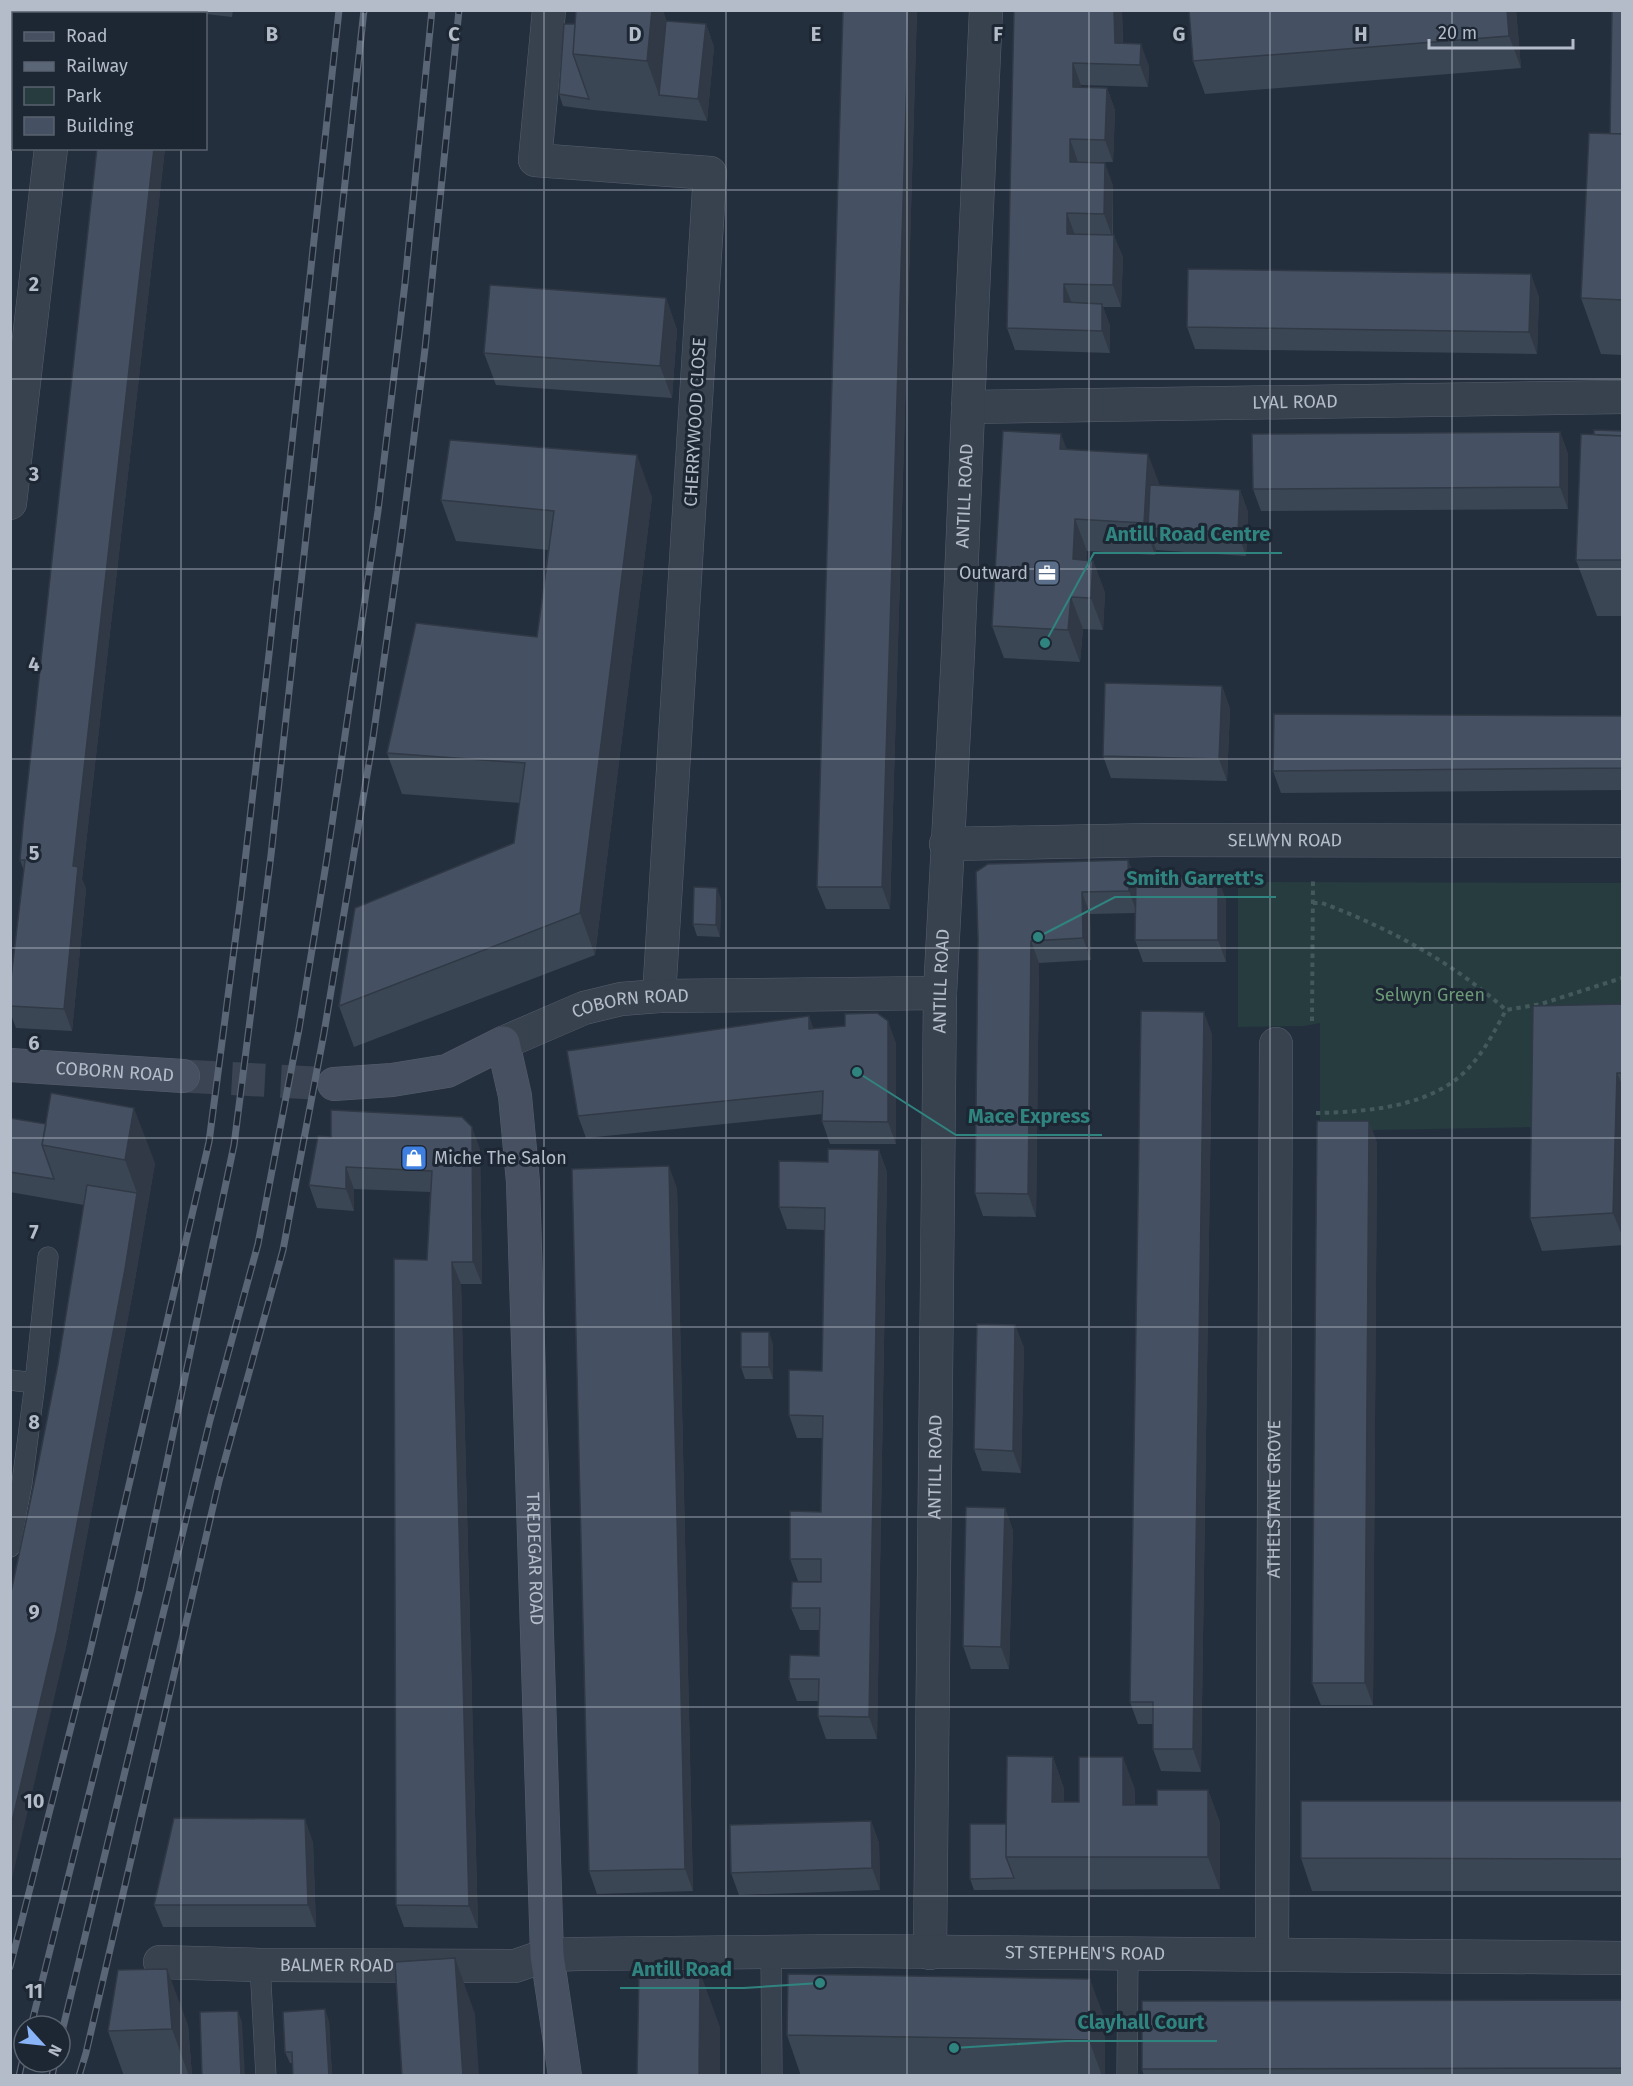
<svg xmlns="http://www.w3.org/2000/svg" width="1633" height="2086" viewBox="0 0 1633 2086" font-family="'Fira Sans',sans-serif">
<rect width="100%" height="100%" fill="#242f3e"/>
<path fill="#263c3f" d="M1238,882L1622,883V1033L1537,1127L1320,1131V1023L1304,1026L1238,1027Z"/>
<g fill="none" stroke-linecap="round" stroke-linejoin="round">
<path stroke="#3a4453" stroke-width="33" stroke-dasharray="33 16" stroke-linecap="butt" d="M183,1076L334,1084"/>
<defs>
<path id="lane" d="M10,1380L35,1383L22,1483L10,1547
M35,1383L48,1257
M771,1952L772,2076
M260,1965L266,2076
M1127,2076L1128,1954"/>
<g id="street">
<path d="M549,10L535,160L710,173L659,996"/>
<path d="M67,14V10"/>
<path id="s1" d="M968,407L1622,397"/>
<path d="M10,503L51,148"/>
<path id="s2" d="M946,844L1155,840L1622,841"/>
<path id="s3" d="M503,1043L584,1008L621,999L659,996L940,993"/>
<path id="s4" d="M930,1953L940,993C945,880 953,766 958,653C967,439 975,224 986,10"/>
<path id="s5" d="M1272,1955L1276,1044"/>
<path id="s6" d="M160,1962L260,1965L515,1966L547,1955L579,1954L854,1951L1622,1958"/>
</g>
<g id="secondary">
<path id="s7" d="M10,1065L183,1076"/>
<path id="s8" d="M334,1084L392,1080L447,1071L503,1043L515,1096L523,1182L547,1955L565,2076"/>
</g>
</defs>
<use href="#lane" stroke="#565f6c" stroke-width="21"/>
<use href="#street" stroke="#565f6c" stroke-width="34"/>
<use href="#secondary" stroke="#565f6c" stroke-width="34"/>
<path stroke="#44595c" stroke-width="4" stroke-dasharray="4.5 4.5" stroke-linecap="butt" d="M1313,903H1322C1389,928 1452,962 1506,1010
M1312,1021L1313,881
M1316,1113C1363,1112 1420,1108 1458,1078C1480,1060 1493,1034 1506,1010L1541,1004L1622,978"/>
<use href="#lane" stroke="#38414e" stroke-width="20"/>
<use href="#street" stroke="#38414e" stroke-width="33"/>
<use href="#secondary" stroke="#465061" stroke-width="33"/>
<defs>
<path id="rail" d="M10,1967L90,1652L209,1142L241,896L269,654L339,10
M31,2026L140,1590L234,1145L271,855L364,10
M60,2040L210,1420L258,1244L299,1029L327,858L378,511L405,283L432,10
M19,2076L24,2054
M52,2076L55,2062
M79,2076L86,2053L219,1481L283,1250L324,1033L372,745L403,525L425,349L459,10"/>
</defs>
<use href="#rail" stroke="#5a6575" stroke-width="7"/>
<use href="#rail" stroke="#1d2633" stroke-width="4.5" stroke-dasharray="14" stroke-linecap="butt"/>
</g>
<path fill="#3b4654" d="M10,10L14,14V40H10Z
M112,10H233L232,17L180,11Z
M843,10H917L890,909H826L817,887Z
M1014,10H1122L1123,43L1149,66L1148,87L1081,85V87L1107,88L1115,110L1113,162H1078L1113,185V235L1123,257L1121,307H1103L1110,326V353L1015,350L1007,328Z
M1516,10L1521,68L1205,94L1193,61Z
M1623,10V355L1601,354L1581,298L1610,134Z
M666,21L706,24L714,47L707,121L593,110L563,106L559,94L575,24Z
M97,148H165L82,879L86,889L72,1031L16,1028L10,1012V1006L24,871L20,860Z
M1539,296L1537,354L1195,349L1187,327Z
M666,298L677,330L672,398L496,385L484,353Z
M1623,431V616H1597L1576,560L1594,435Z
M1560,432L1568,454V509L1261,511L1253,489Z
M1067,449L1159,485L1240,490L1248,512L1246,556L1156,550V549L1155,555L1087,551L1086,560L1093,561L1105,593L1103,630L1083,629L1080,662L1004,658L992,626Z
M652,497L595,955L354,1047L339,1006L514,843L520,803L402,794L387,753L537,637L548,550L456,541L441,500Z
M1222,686L1230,709L1227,781L1111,778L1103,756Z
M1623,716V790L1281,793L1273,771Z
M1128,860L1136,881L1226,900V962H1143L1135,940V913L1090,914L1091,960L1039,963L1036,1217L983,1216L975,1193L988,864Z
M721,899L720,937L697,936L693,924Z
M1623,1004V1245L1542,1251L1530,1218Z
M809,1016L813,1028L896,1043V1144H830L822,1121V1114L586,1138L578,1116Z
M1212,1034L1201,1772L1161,1771L1153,1749V1724H1138L1130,1702Z
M10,1118L155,1163L133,1291L65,1652L38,1465L58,1364L84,1205L10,1192Z
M1369,1121L1377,1143L1373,1705H1321L1312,1683Z
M318,1136L480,1149L482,1284H461L478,1928L404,1927L396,1905L430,1192L354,1189V1211L317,1208L309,1185Z
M879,1150L887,1172L877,1739H826L818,1716V1701H797L789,1679L819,1656L820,1630H800L791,1608L821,1581H798L790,1559L821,1512L822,1438H797L789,1415L822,1371L825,1230L787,1229L779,1207L828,1162Z
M677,1188L693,1891L597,1894L589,1871Z
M1015,1325L1024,1348L1021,1473L982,1471L974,1449Z
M773,1344V1379H745L741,1367Z
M1005,1508L1013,1531L1009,1669H971L963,1646Z
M1053,1757L1064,1789V1802H1079L1135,1789V1805H1157L1208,1790L1220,1823V1889L974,1890L970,1879L1006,1824Z
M1623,1801V1891H1312L1301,1858Z
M871,1821L879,1843L880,1890L739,1895L731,1873Z
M313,1842L316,1927H163L154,1905Z
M1623,2000V2076H1144L1142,2069Z
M1105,2020V2076H801L787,2035Z
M329,2021L332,2076H293L292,2063H290L285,2052Z
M188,2025L192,2076H124L108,2031Z"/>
<path fill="#303945" d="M11,10H22L21,14H14V28L10,20Z
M169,10L180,11V14H169Z
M652,10H663L674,43L659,95L647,61Z
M909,10H917L890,909L882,887Z
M1114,10H1122L1123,65L1115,43Z
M1507,10H1516L1521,68L1509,36Z
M706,24L714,47L707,121L698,99Z
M1141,44L1149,66L1148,87L1140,65Z
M1073,63L1081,85V109L1073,87Z
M1107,88L1115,110L1113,162L1105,140Z
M1070,139L1078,162V184L1070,162Z
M154,148H165L82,879L86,889L72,1031L64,1009L73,866Z
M1105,163L1113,185L1112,236L1104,214Z
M1067,213L1075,235L1067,234Z
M1114,235L1123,257L1121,307L1113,285Z
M1531,274L1539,296L1537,354L1529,332Z
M1064,284L1073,306L1064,302Z
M666,298L677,330L672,398L660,366Z
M1102,304L1110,326V353L1102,331Z
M1560,432L1568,454V509L1560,487Z
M1061,434L1073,466L1060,449Z
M1148,454L1160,486L1148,528L1156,549L1155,555L1144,523Z
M637,455L652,497L595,955L580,913Z
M1240,490L1248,512L1246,556L1238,533Z
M1075,519L1087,551L1085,592L1073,559Z
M1093,561L1105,593L1103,630L1091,598Z
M1071,597L1083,629L1080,662L1068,630Z
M1222,686L1230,709L1227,781L1219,759Z
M1128,860L1136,883L1137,913L1129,891Z
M1218,877L1226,900V962L1218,940Z
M717,888L721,899L720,937L716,925Z
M1082,892L1090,914L1091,960L1083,938Z
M1031,941L1039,963L1036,1217L1028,1194Z
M1204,1012L1212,1034L1201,1772L1193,1749Z
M809,1016L817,1039L809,1029Z
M888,1021L896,1043V1144L888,1122Z
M1617,1073L1623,1087V1238L1613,1213Z
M134,1108L155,1163L133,1291L65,1652L10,1887V1830L137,1193L125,1160Z
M1369,1121L1377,1143L1373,1705L1365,1683Z
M472,1127L480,1149L482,1284L473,1262Z
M879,1150L887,1172L877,1739L869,1717Z
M669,1166L677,1188L693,1891L685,1869Z
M346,1167L354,1189V1211L346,1189Z
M452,1262L461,1284L478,1928L469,1906Z
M1015,1325L1024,1348L1021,1473L1013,1451Z
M769,1332L773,1344V1379L769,1367Z
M1005,1508L1013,1531L1009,1669L1001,1647Z
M1053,1757L1064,1789V1834L1052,1802Z
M1123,1757L1135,1789L1134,1837L1123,1805Z
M1208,1790L1220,1823V1889L1208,1857Z
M305,1819L313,1842L316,1927L308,1905Z
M871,1821L879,1843L880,1890L872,1868Z
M455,1958L475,2014L479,2076H463Z
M167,1969L188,2025L192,2076H189L172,2029Z
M700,1972L720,2027V2076H699Z
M1090,1979L1105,2020V2076H1102L1089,2040Z
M325,2009L329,2021L332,2076H329Z
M238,2011L242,2022L245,2076H241Z"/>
<path fill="#455162" stroke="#303945" stroke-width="1.5" d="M112,10H169V14H112Z
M576,10H652L647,61L573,54Z
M843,10H909L882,887H817Z
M1014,10H1114L1115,43L1141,44L1140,65L1073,63V87L1107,88L1105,140L1070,139V162L1105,163L1104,214L1067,213V234L1114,235L1113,285L1064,284V302L1102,304V331L1007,328Z
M1189,10H1507L1509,36L1193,61Z
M1612,10H1623V134H1610Z
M666,21L706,24L698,99L659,95Z
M564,24H575L573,54L589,99L559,94Z
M1589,133L1623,134V300L1581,298Z
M97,148H154L73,866L78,867L64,1009L10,1006V987L25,860H20L23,825Z
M1188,269L1531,274L1529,332L1187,327Z
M490,285L666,298L660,366L484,353Z
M1594,430L1623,431V436L1594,435Z
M1003,431L1061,434L1060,449L1148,454L1144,523L1075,519L1073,559L1093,561L1091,598L1071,597L1068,630L992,626Z
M1560,432V487L1253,489L1252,434Z
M1581,434L1623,436V560H1576Z
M450,440L637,455L580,913L339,1006L355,908L514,843L525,763L387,753L416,623L537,637L554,511L441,500Z
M1150,485L1240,490L1238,533L1148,528Z
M1105,683L1222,686L1219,759L1103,756Z
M1274,714L1623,716V768L1273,771Z
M1128,860L1129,891L1082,892L1083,938L1031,941L1028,1194L975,1193L978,940L976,872L988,864Z
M1218,877V940H1135L1136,879Z
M694,887L717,888L716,925L693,924Z
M1623,1004V1073H1617L1613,1213L1530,1218L1533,1006Z
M1141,1011L1204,1012L1193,1749H1153V1702H1130Z
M877,1013L888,1021V1122L822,1121L823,1091L578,1116L567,1051L809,1016V1029L845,1026V1014Z
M51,1093L134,1108L125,1160L42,1145Z
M331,1110L462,1117L472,1127L473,1262H452L469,1906L396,1905L394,1259L427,1260L432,1171L346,1167V1189L309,1185L318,1136L331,1137Z
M10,1118L46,1124L42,1145L54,1179L10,1172Z
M1317,1121H1369L1365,1683H1312Z
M828,1149L879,1150L869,1717L818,1716L819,1679H789L790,1655L819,1656L820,1608H791L792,1582H821V1559H790V1511L821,1512L823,1416L789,1415V1370L822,1371L825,1208L779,1207V1161L828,1162Z
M669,1166L685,1869L589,1871L572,1169Z
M87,1185L137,1193L125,1269L57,1630L10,1830V1597L38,1465L58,1364Z
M977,1324L1015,1325L1013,1451L974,1449Z
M741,1332H769V1367H741Z
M966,1507L1005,1508L1001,1647L963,1646Z
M1007,1756L1053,1757L1052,1802H1079V1757H1123V1805H1157V1790H1208V1857H1006Z
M1301,1801H1623V1859L1301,1858Z
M174,1818L305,1819L308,1905H154Z
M871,1821L872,1868L731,1873L730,1825Z
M970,1824H1006V1857L1014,1878L970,1879Z
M455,1958L463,2076H402L395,1962Z
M167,1969L172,2029L108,2031L118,1970Z
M639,1971L700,1972L699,2076H637Z
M788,1974L1090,1979L1089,2040L787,2035Z
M1623,2000V2068L1142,2069V2001Z
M325,2009L329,2076H293L292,2052H285L283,2012Z
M238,2011L241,2076H202L200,2012Z"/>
<path fill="none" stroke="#b4bcc9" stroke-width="1.5" stroke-opacity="0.55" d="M181,10V14M363,10V2076M544,10V2076M726,10V2076M907,10V2076M1089,10V2076M1270,10V2076M1452,10V2076M181,148V2076M10,190H1622M10,379H1622M10,569H1622M10,759H1622M10,948H1622M10,1138H1622M10,1327H1622M10,1517H1622M10,1707H1622M10,1896H1622"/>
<defs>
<symbol id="office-square" viewBox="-11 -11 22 22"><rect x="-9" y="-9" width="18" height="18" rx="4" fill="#5c6f8a" stroke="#1d2633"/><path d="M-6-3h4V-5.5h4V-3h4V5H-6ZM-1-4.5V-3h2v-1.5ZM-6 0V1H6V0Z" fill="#fff"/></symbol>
<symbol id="shop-square" viewBox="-11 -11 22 22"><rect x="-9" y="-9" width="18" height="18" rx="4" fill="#3f7fe0" stroke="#1d2633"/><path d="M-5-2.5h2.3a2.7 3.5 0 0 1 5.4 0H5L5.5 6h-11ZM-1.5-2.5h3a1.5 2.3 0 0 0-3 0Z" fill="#fff"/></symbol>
</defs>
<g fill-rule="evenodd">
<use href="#office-square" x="1032" y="558" width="30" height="30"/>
<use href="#shop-square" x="399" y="1143" width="30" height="30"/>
</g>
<g text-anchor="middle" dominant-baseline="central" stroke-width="6" stroke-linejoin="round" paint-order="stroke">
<g font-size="18" fill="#b4bcc9" stroke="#1d2633">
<text stroke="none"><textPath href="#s1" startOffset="327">LYAL ROAD</textPath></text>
<text transform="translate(695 422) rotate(-87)">CHERRYWOOD CLOSE</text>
<text stroke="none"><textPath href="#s4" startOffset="1458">ANTILL ROAD</textPath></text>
<text stroke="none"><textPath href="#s2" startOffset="339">SELWYN ROAD</textPath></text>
<text stroke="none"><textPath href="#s4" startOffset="972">ANTILL ROAD</textPath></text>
<text stroke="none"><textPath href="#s3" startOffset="135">COBORN ROAD</textPath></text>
<text stroke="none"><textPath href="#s7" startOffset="105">COBORN ROAD</textPath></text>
<text stroke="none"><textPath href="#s4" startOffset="486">ANTILL ROAD</textPath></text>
<text stroke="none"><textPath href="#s5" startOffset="456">ATHELSTANE GROVE</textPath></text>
<text stroke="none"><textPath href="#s8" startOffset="694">TREDEGAR ROAD</textPath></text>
<text stroke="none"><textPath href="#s6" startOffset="927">ST STEPHEN'S ROAD</textPath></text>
<text stroke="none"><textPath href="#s6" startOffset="177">BALMER ROAD</textPath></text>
</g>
<g font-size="18" fill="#b4bcc9" stroke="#1d2633" text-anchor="end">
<text x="1028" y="573">Outward</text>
<text x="434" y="1158" text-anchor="start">Miche The Salon</text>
</g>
<g font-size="18" fill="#6b9a76" stroke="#1d2633">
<text x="1430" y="995">Selwyn Green</text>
</g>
</g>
<g font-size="20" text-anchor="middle" font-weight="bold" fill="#b4bcc9" stroke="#1d2633" stroke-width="6" stroke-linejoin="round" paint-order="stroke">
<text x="272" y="41">B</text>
<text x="454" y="41">C</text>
<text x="635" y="41">D</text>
<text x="816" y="41">E</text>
<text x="998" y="41">F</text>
<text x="1179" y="41">G</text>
<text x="1361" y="41">H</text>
<text x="34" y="291">2</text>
<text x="34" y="481">3</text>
<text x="34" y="671">4</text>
<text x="34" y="860">5</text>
<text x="34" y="1050">6</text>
<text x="34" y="1239">7</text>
<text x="34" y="1429">8</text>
<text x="34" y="1619">9</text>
<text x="34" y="1808">10</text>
<text x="34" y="1998">11</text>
</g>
<path fill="none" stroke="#308480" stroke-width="2" d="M1045 643L1094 553H1282M1038 937L1115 897H1276M857 1072L956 1135H1102M820 1983L744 1988H620M954 2048L1066 2041H1217"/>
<g fill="#308480" stroke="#1d2633" stroke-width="2">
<circle cx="1045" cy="643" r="6"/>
<circle cx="1038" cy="937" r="6"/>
<circle cx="857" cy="1072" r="6"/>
<circle cx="820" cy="1983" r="6"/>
<circle cx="954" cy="2048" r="6"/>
</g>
<g font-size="20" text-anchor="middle" font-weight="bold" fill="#308480" stroke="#1d2633" stroke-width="6" stroke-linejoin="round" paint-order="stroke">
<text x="1188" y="541">Antill Road Centre</text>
<text x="1195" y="885">Smith Garrett's</text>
<text x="1029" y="1123">Mace Express</text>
<text x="682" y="1976">Antill Road</text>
<text x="1141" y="2029">Clayhall Court</text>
</g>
<rect width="1633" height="2086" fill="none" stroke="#b4bcc9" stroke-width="24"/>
<rect x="12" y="12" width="195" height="138" fill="#1d2633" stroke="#59626f" stroke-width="1.5"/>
<rect x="24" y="32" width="30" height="9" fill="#465061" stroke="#59626f" stroke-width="1.5"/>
<text x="66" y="42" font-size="18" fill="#b4bcc9">Road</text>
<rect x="24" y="62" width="30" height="9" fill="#5a6575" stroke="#59626f" stroke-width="1.5"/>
<text x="66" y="72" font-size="18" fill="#b4bcc9">Railway</text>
<rect x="24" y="87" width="30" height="18" fill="#263c3f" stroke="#59626f" stroke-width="1.5"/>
<text x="66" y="102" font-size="18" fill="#b4bcc9">Park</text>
<rect x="24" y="117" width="30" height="18" fill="#455162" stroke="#59626f" stroke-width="1.5"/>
<text x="66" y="132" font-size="18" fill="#b4bcc9">Building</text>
<g transform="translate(42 2044) rotate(117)"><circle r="28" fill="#1d2633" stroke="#59626f" stroke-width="1.5"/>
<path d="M0-4.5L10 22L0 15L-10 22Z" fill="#8ab4f8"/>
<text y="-9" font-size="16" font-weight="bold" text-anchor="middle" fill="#b4bcc9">N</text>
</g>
<path d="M1429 39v9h144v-9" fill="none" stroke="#b4bcc9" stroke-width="3"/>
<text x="1438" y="39" font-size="18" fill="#b4bcc9" stroke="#1d2633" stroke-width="4.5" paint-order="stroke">20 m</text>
</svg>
